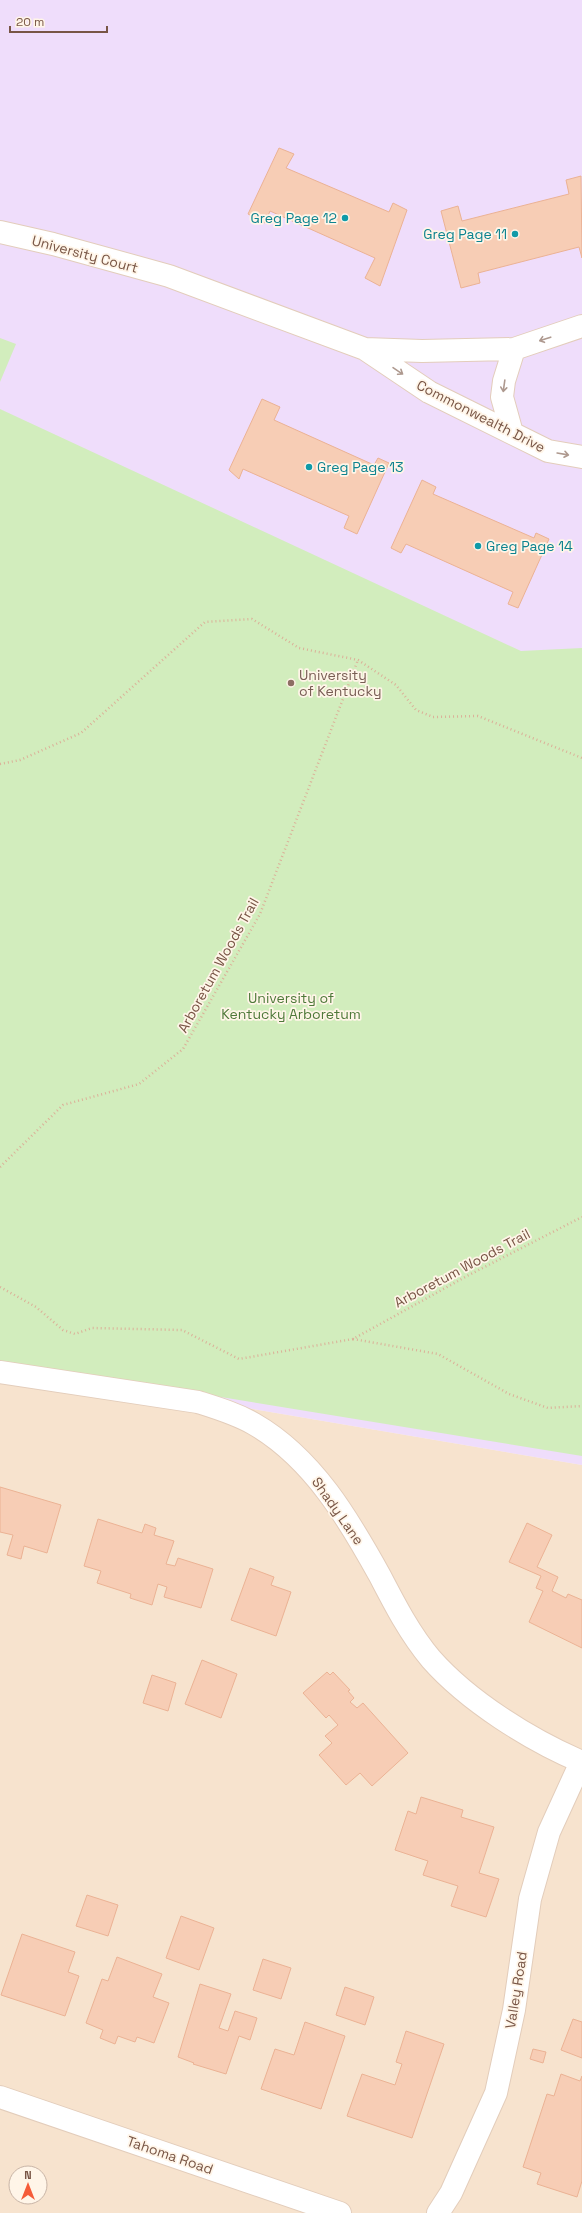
<svg xmlns="http://www.w3.org/2000/svg" width="582" height="2213" viewBox="0 0 582 2213" font-family="'Space Grotesk',sans-serif">
<rect width="100%" height="100%" fill="#fef1e0"/>
<path fill="#f7e3ce" fill-rule="evenodd" d="M0,1366L582,1465V2213H0ZM16,2173H40V2197H16Z"/>
<path fill="#efddfb" d="M0,0H582V1465L0,1366Z"/>
<path fill="#d2edbd" d="M0,338L16,344L0,382Z
M0,409L521,651L582,648V1456L0,1361Z"/>
<path fill="#f7cdb5" stroke="#ebb294" d="M279,148L294,154L286,168L389,212L393,203L407,210L380,286L365,278L375,258L270,211L265,223L248,214Z
M581,176L582,258L579,247L478,273L480,283L461,288L441,211L458,206L462,221L569,194L566,180Z
M262,399L280,407L274,420L374,465L378,458L389,463L357,534L344,528L349,516L243,469L239,479L229,470Z
M422,480L436,487L433,494L534,538L536,533L549,539L518,608L508,604L513,592L406,544L401,553L391,548Z
M0,1487L61,1505L47,1553L24,1546L21,1559L7,1555L13,1535L0,1532Z
M98,1519L142,1533L145,1524L156,1528L154,1535L174,1541L166,1564L175,1566L178,1558L213,1569L201,1608L164,1597L167,1587L158,1584L152,1605L130,1598L131,1594L97,1583L101,1571L84,1566Z
M527,1523L552,1535L537,1567L558,1577L552,1591L566,1598L568,1594L582,1600V1648L529,1622L543,1591L536,1588L541,1576L509,1562Z
M250,1568L274,1577L271,1585L291,1592L276,1636L231,1620Z
M202,1660L237,1674L221,1718L185,1704Z
M327,1672L330,1675L333,1672L350,1690L348,1691L354,1698L350,1702L357,1708L363,1703L408,1753L372,1786L360,1773L346,1785L319,1755L332,1743L325,1736L338,1725L329,1715L326,1718L303,1693Z
M152,1675L176,1683L168,1711L143,1703Z
M421,1797L463,1810L461,1817L494,1827L479,1873L499,1879L486,1917L451,1906L458,1886L423,1875L428,1861L395,1850L408,1811L416,1814Z
M87,1895L118,1905L108,1936L76,1926Z
M181,1916L214,1928L199,1970L166,1958Z
M22,1934L75,1952L68,1972L79,1976L65,2016L1,1995Z
M117,1957L162,1974L153,1997L169,2003L154,2043L137,2037L135,2042L118,2036L115,2044L100,2038L103,2030L86,2023L102,1979L108,1981Z
M263,1959L291,1968L281,1999L253,1990Z
M200,1984L231,1994L219,2028L228,2031L235,2011L257,2018L250,2040L239,2036L226,2074L193,2064L194,2063L178,2057Z
M345,1987L374,1997L365,2025L336,2015Z
M573,2019L582,2022V2058L561,2050Z
M305,2022L345,2036L321,2109L261,2089L275,2049L294,2055Z
M406,2031L444,2044L412,2138L347,2116L362,2074L395,2085L402,2064L396,2062Z
M533,2049L546,2052L543,2063L530,2059Z
M561,2074L580,2081L582,2076V2181L577,2197L537,2184L541,2173L523,2167L547,2094L554,2096Z"/>
<g fill="none" stroke-linecap="round" stroke-linejoin="round">
<defs>
<path id="minor" d="M0,232L53,244L169,276L365,349L429,392L548,451L582,457
M365,349L422,351L514,349L582,326
M512,433L502,397L504,381L514,349
M0,1372L198,1402C217,1408 237,1414 254,1424C313,1458 349,1520 380,1576C395,1605 410,1634 431,1659C468,1701 530,1740 582,1762
M0,2097L340,2213
M438,2213L451,2193L496,2093L514,2010L530,1899L549,1832L581,1762"/>
</defs>
<use href="#minor" stroke="#e3cdbb" stroke-width="24"/>
<path stroke="#dbb098" stroke-width="2.5" stroke-dasharray="1 3" stroke-linecap="butt" d="M0,764L20,760L81,733L205,622L252,619L299,648L358,660L396,685L416,710L433,717L478,716L582,758
M0,1167L63,1105L139,1084L183,1049L260,914L358,660
M0,1287L36,1307L63,1330L75,1334L92,1328L182,1330L239,1359L353,1339L467,1276L582,1217
M353,1339L438,1354L509,1394L548,1408L582,1406"/>
<use href="#minor" stroke="#fff" stroke-width="22"/>
</g>
<defs><path id="oneway-shaft" d="M-6 0H5M1.5-3L5.5 0L1.5 3" fill="none" stroke-width="1.6" stroke-linecap="round" stroke-linejoin="round"/></defs>
<g stroke="#ae998f">
<use href="#oneway-shaft" transform="translate(545 339) rotate(162)"/>
<use href="#oneway-shaft" transform="translate(398 371) rotate(34)"/>
<use href="#oneway-shaft" transform="translate(504 386) rotate(98)"/>
<use href="#oneway-shaft" transform="translate(563 454) rotate(10)"/>
</g>
<g fill="#0f9aa8" stroke="#fff5e8" stroke-width="1.5">
<circle cx="345" cy="218" r="4"/>
<circle cx="515" cy="234" r="4"/>
<circle cx="309" cy="467" r="4"/>
<circle cx="478" cy="546" r="4"/>
</g>
<circle fill="#8d6e63" stroke="#fff5e8" stroke-width="1.5" cx="291" cy="683" r="4"/>
<g text-anchor="middle" dominant-baseline="central" stroke-width="3.5" stroke-linejoin="round" paint-order="stroke">
<g font-size="14" fill="#0d838f" stroke="#fff5e8" text-anchor="end">
<text x="337" y="218">Greg Page 12</text>
<text x="507" y="234">Greg Page 11</text>
<text x="317" y="467" text-anchor="start">Greg Page 13</text>
<text x="486" y="546" text-anchor="start">Greg Page 14</text>
</g>
<g font-size="14" fill="#785545" stroke="#fff5e8">
<text transform="translate(85 254) rotate(15)">University Court</text>
<text transform="translate(481 416) rotate(27)">Commonwealth Drive</text>
<text transform="translate(218 965) rotate(-61)">Arboretum Woods Trail</text>
<text transform="translate(462 1268) rotate(-28)">Arboretum Woods Trail</text>
<text transform="translate(338 1511) rotate(55)">Shady Lane</text>
<text transform="translate(516 1990) rotate(-81)">Valley Road</text>
<text transform="translate(170 2155) rotate(19)">Tahoma Road</text>
</g>
<g font-size="14" fill="#785e54" stroke="#fff5e8" text-anchor="start">
<text x="299" y="675">University<tspan x="299" dy="16">of Kentucky</tspan></text>
</g>
<g font-size="14" fill="#4e7939" stroke="#fff5e8">
<text x="291" y="998">University of<tspan x="291" dy="16">Kentucky Arboretum</tspan></text>
</g>
</g>
<g transform="translate(28 2185)"><circle r="19" fill="#fff5e8" stroke="#c9b5a7"/>
<path d="M0-3L7 15L0 10L-7 15Z" fill="#f55b38"/>
<text y="-6" font-size="11" font-weight="bold" text-anchor="middle" fill="#785545">N</text>
</g>
<path d="M10 26v6h97v-6" fill="none" stroke="#785545" stroke-width="2"/>
<text x="16" y="26" font-size="12" fill="#785545" stroke="#fff5e8" stroke-width="3" paint-order="stroke">20 m</text>
</svg>
